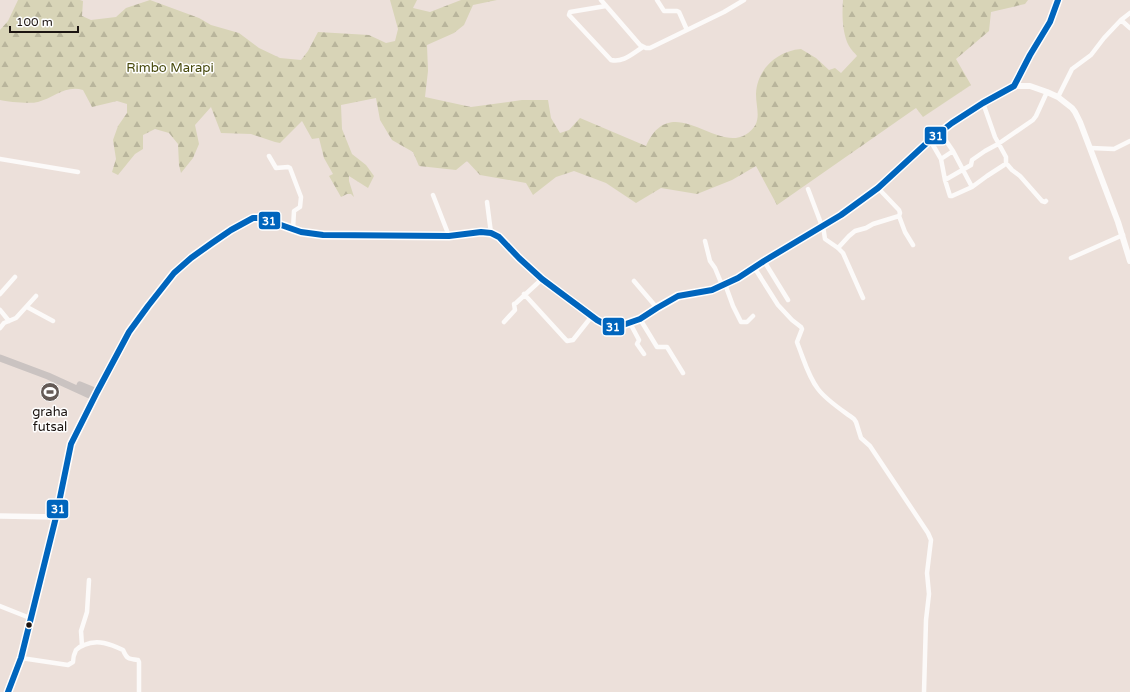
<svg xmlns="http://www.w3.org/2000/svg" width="1130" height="692" viewBox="0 0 1130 692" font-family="'Varela Round',sans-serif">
<defs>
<pattern id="forest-firs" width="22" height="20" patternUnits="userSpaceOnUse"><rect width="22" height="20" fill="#d8d4b7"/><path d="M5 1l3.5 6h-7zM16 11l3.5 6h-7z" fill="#b9b59c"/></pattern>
</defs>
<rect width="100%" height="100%" fill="#ece0da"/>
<path fill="url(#forest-firs)" d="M18,0H80L83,1L82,16L91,20L116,17L126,8L150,0L199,18L211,25L239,33L259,48L280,58L301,60L308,51L318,32L369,35L386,43L395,41L398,29L390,0H417L413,8L430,12L461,0H497L473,5L464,25L454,33L427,45L428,71L425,97L471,107L522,100H548L551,118L560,133L569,130L580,118L646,146C671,90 715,152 745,135C764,124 756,110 756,94C757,69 777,51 801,49L816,58L829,70L835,68L841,73L857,56C855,53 851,50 849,46C842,33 842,14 843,0H1028L1025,4L991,12L989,31L956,59L971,85L923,117L916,108L777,205L756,166L732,180L697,194L661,188L636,203L606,183L574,171L556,177L533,195L526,183L480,175L467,161L456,170L419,166L413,152L392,140L380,120L376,98L341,105L342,129L352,154L366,165L374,176L368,188L349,176V181L354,197L351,194H347L341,197L329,176L333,174L324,158L319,138L312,139L302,121L280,143L275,142L251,134L221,133L211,107L195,125L199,144L193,158L181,173L179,165L178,144L169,133L155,129L143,135V149L135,154L118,175L112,172L116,159L113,140L118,126L127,113V104L117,101L92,107L83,90C65,85 54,98 38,102C31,104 8,102 0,100V30L8,21Z"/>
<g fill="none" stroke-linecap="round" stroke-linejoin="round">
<path stroke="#fcfaf9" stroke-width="4.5" d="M601,0L640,45L646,48H650L724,12L744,0
M657,0L664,11H677L679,12L687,30
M606,6L570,12L569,15L611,60C623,63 633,53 643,47
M1121,20L1130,28
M1058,97L1072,69L1091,55L1104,38L1121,20L1130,13
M940,132L953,151L972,187
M930,140L941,159L945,180L950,196H952L972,187L987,176L1004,165L1006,163V157L995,137L983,103
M1091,148L1114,149L1130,141
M269,156L276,168L288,167L290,168L301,197L300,207L294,211L293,229
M0,159L78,172
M941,159L953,151
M1006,163L1012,170L1020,176L1042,201L1045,202L1046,201
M945,180L971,165L972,160L985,151L998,144L1033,120L1036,116L1047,92
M878,188L899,210L900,213L899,216L905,232L913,245
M808,189L822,226
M433,195L449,236
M487,202L491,233
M823,226L825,239L838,248L843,253L863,298
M705,241L710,261L715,268L722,285
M838,248L849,236L855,231L866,228L873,224L899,216
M1071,258L1123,235
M764,261L788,300
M754,267L778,305L792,320L801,327L802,329L797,342L798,345C804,360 808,376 818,389C827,401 842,410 854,419L856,422L861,438L870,446L928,533L931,540L927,573L929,594L926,620L924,692
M634,281L657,308
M725,284L733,306L741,322H747L753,316
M0,294L15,277
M524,294L567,341L573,340L592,316
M27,307L53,321
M0,310L9,321
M640,319L657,347H667L683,373
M504,322L515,310L514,304L516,303L542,279
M630,323L639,340L637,344L644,354
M0,328L4,323L16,318L36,296
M0,606L30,618
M82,646L81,631L87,612L89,580
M21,658L68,665L73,662C73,659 74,654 76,650C78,648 81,646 84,645C98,639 110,644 123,650C127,659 128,659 138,660L139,662V692"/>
<path stroke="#fcfaf9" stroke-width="5.5" d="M0,516L56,517"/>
<path stroke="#fcfaf9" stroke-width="6" d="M1014,86H1030L1047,92L1058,97L1072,108L1075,112L1080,122L1118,222L1130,261
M95,395L129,332L148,306L174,273L191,258L212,243L231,230L253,218H261L301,232L323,235L449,236L481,232L491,233L499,237L519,258L542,279L597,320L610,327L620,326L640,319L657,308L678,296L712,290L738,278L857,204L891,177L930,140L952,123L983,103L1014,86L1030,55L1050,22L1058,0"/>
<path stroke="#cac3c1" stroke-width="7" d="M0,358L48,376L94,397L71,444L56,517L21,658L8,692
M80,385L97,392"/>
<defs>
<path id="bus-1" d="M8,692L21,658L56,517L71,444L97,392L129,332L148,306L174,273L191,258L212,243L231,230L253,218H261L301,232L323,235L449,236L481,232L491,233L499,237L519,258L542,279L597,320L610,327L620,326L640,319L657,308L678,296L712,290L738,278L764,261L841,215L878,188L930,140L952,123L983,103L1014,86L1030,55L1050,22L1058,0"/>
</defs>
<use href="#bus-1" stroke="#fff" stroke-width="9"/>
<use href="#bus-1" stroke="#0065bd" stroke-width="6"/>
</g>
<defs>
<symbol id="stadium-disc" viewBox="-11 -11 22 22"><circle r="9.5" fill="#655b57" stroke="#fff"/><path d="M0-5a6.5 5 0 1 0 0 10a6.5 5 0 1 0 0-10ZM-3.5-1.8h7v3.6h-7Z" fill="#fff"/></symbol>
</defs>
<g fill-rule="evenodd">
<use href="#stadium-disc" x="39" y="381" width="22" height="22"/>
</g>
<circle fill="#1c1411" stroke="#fff" stroke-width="1.5" cx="29" cy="625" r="3.5"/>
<g text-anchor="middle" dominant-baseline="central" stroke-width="3" stroke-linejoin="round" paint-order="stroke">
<g font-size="13" fill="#47490c" stroke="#fff">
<text x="170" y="68">Rimbo Marapi</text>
</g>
<g font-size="13" fill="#1c1411" stroke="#fff">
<text x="50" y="412">graha<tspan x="50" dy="15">futsal</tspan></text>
</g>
</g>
<g stroke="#fff" stroke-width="1.5">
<rect x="924" y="126" width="23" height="19" rx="4" fill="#0065bd"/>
<rect x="258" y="211" width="23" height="19" rx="4" fill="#0065bd"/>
<rect x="602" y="317" width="23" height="19" rx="4" fill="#0065bd"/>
<rect x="46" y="499" width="23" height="20" rx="4" fill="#0065bd"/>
</g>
<g font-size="11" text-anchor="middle" font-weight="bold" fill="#fff">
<text x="936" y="140">31</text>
<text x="269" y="225">31</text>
<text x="613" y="331">31</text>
<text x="58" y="513">31</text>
</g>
<path d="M10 26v6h68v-6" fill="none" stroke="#1c1411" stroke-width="2"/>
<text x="16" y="26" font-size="12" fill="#1c1411" stroke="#ffffff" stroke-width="3" paint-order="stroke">100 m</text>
</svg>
